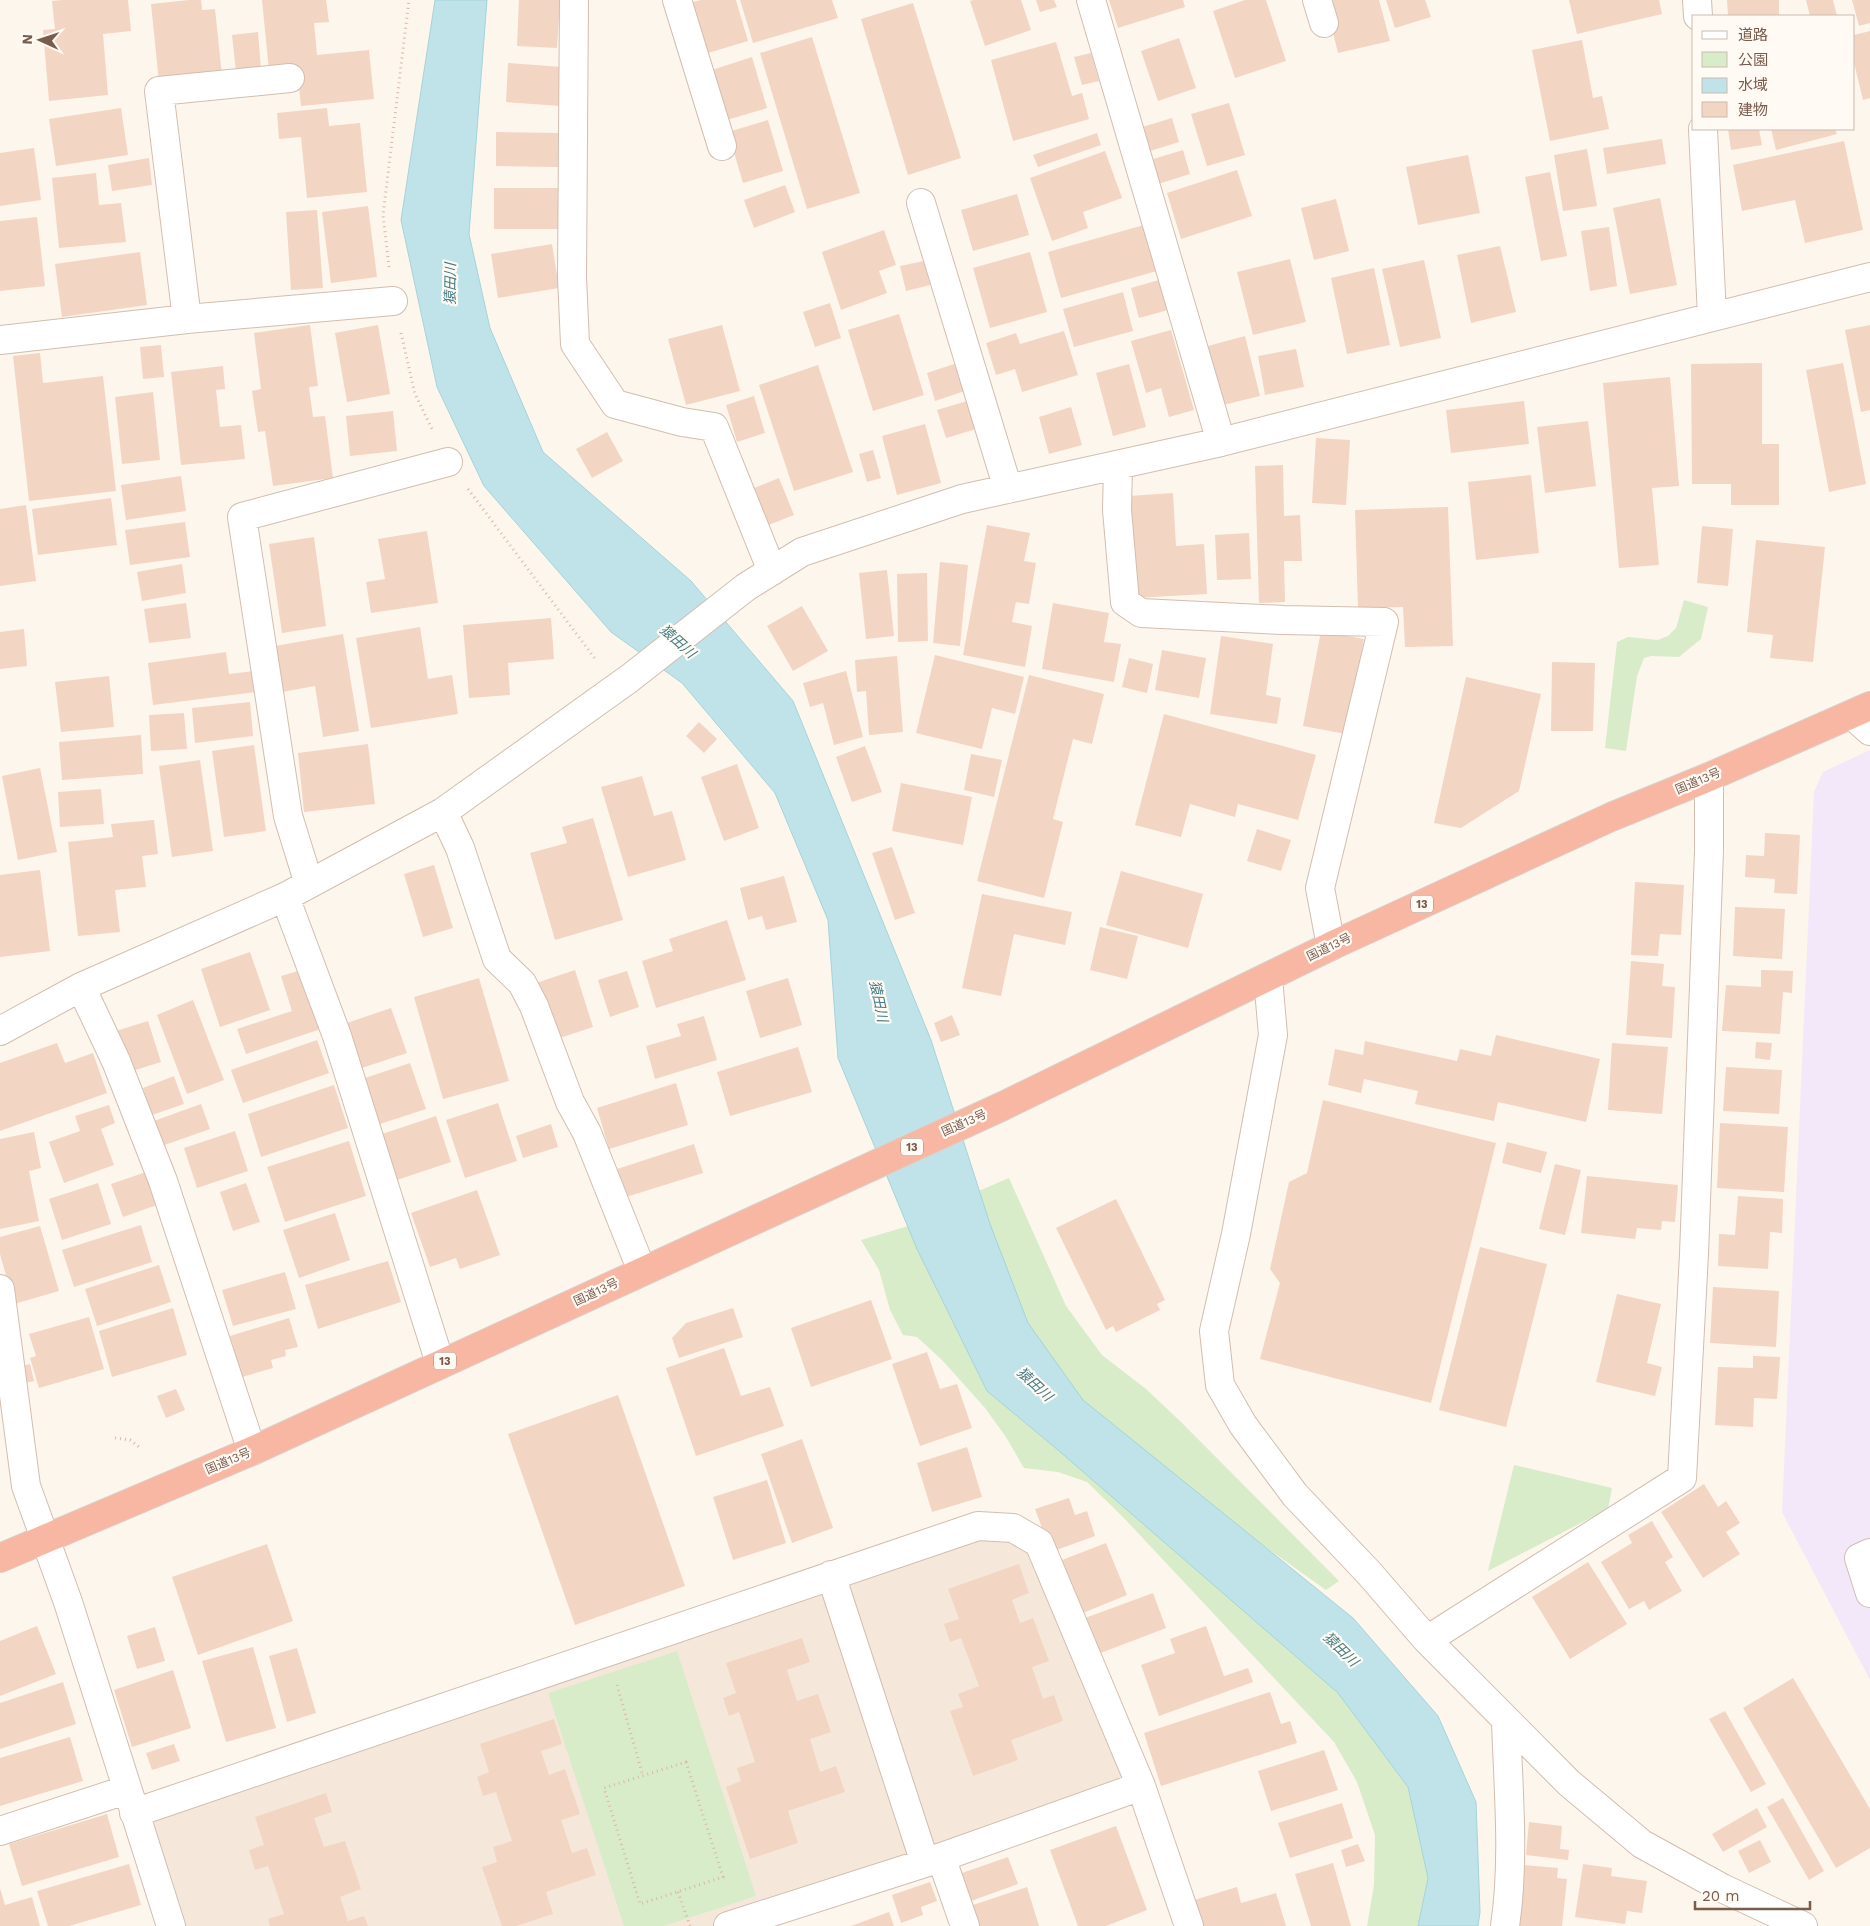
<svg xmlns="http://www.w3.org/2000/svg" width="1870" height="1926" viewBox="0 0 1870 1926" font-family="'Work Sans','Noto Sans JP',sans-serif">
<rect width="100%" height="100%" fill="#fdf6ec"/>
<path fill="#f5e8da" d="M978,1526L1039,1543L1141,1786L728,1926H171L134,1813Z"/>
<path fill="#f3e8fa" d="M1870,750V1680L1782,1512L1814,792L1823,772Z"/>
<path fill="#d8ecc9" d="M1684,600L1708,607L1701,639L1679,657L1651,656L1644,658L1637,676L1626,751L1605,748L1617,642L1628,637L1658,640L1668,636L1676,628Z
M1009,1178L1066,1306L1102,1355L1146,1389L1180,1421L1339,1581L1326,1590L1229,1521L1048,1376L967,1196Z
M915,1224L1319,1659L1408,1787L1428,1878L1418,1926H1367L1374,1885L1375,1835L1357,1782L1334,1742L1123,1517L1087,1482L1058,1472L1024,1468L1006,1437L985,1408L943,1361L917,1337L903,1335L890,1310L879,1270L861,1240Z
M1514,1465L1612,1488L1608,1509L1488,1571Z
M677,1651L756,1896L664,1926H624L548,1693Z"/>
<path fill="#bfe3e8" stroke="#a5d3da" d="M435,0H487L469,234L490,328L543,452L691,581L793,701L931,1040L990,1224L1028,1323L1083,1400L1353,1618L1438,1716L1476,1802L1480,1912L1478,1926H1418L1428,1878L1408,1787L1338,1693L1058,1450L987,1391L917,1249L838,1058L828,920L775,793L682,683L611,632L484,486L437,387L401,220Z"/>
<path fill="#f3d5c3" d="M62,0H128L131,31L103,34L108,95L49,101L43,30L55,29L52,1Z
M189,0H201L202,10L215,9L222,76L159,82L151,4Z
M262,0H326L329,22L314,23L317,55L369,50L374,99L301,106L297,68L269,71Z
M519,0H560L557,48L517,46Z
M701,0H736L748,41L708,53L693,2Z
M740,0H832L838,18L753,43Z
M973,0H1021L1031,30L985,46L970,1Z
M1036,0H1054L1057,7L1040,12Z
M1109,0H1183L1185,7L1118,28Z
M1245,0H1266L1286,61L1235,78L1213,11Z
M1325,0H1379L1390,41L1338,53Z
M1386,0H1425L1431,17L1395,28Z
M1569,0H1659L1662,14L1577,34Z
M1727,0H1779V16H1728Z
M1806,0H1833L1837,16H1810Z
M1852,0H1870V23L1859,26Z
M913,3L961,158L908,175L861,19Z
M1870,31V98L1863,100L1854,63V35Z
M258,32L261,69L236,72L232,35Z
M812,37L860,193L807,209L760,53Z
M1179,38L1196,88L1158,101L1141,51Z
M1582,40L1593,98L1602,96L1609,129L1550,141L1532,50Z
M1056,42L1072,96L1082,93L1089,119L1013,141L991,60Z
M1091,53L1099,81L1082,85L1074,57Z
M752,57L767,108L727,120L712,70Z
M508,63L562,67L560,106L506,102Z
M1229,103L1245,155L1207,166L1191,114Z
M121,108L128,155L56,166L49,119Z
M327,108L329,126L360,123L367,192L307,198L301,137L279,139L277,113Z
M1172,118L1179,142L1147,152L1139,128Z
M768,120L783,171L743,183L728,132Z
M1728,129H1759L1762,145L1731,150Z
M1771,129H1835L1837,134L1776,150Z
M496,132L560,133L559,167L496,166Z
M1097,133L1101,145L1038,167L1033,155Z
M1662,139L1666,164L1607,174L1603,148Z
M1844,141L1863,230L1805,243L1795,200L1742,211L1733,165Z
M34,148L41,200L0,206V153Z
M1587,149L1597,206L1563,211L1554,155Z
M1183,150L1190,174L1158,184L1150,160Z
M1105,151L1122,198L1083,212L1088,228L1052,241L1030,178Z
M1468,155L1480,213L1418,225L1406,167Z
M149,158L152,185L112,191L108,165Z
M1237,170L1252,216L1181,239L1167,193Z
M1550,172L1567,256L1541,261L1525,177Z
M96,173L99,205L121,203L126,242L59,248L52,178Z
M785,185L795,212L754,228L744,200Z
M494,188H558V229H494Z
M1017,194L1029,235L973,251L961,210Z
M1660,198L1677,285L1630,294L1613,208Z
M1336,199L1349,251L1314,260L1301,208Z
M368,206L377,277L331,283L322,212Z
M317,210L323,288L291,290L286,212Z
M37,217L45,286L0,291V221Z
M1144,225L1157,271L1061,298L1048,252Z
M1609,227L1617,286L1590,291L1581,231Z
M884,230L896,265L879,271L887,293L841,310L822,252Z
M552,244L559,288L498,298L491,254Z
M1500,246L1516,312L1471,323L1457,255Z
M140,252L147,305L62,317L55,264Z
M1030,252L1047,312L990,328L973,268Z
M1290,259L1306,322L1253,335L1237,272Z
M1424,260L1441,338L1400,347L1382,269Z
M924,261L930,285L906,291L900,266Z
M1374,268L1390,345L1347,354L1331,278Z
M1159,280L1168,310L1139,318L1131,288Z
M1123,292L1133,331L1074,347L1063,309Z
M830,303L841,338L815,347L803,312Z
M899,314L924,395L873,411L848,330Z
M310,325L318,386L309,387L313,417L325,416L333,478L273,486L265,431L258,432L252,391L261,389L254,333Z
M378,325L390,394L347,402L335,333Z
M722,325L740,391L686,405L668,339Z
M1870,325V410L1861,412L1845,330Z
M1171,330L1194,410L1169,417L1161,388L1146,393L1131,341Z
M1064,331L1078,375L1022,392L1015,369L996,375L986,343L1016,333L1020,344Z
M1245,336L1260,396L1223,405L1208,346Z
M161,345L164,377L143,379L140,347Z
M1296,349L1304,387L1265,395L1258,356Z
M40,353L43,383L103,376L116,491L29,501L13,356Z
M957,363L965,391L935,401L927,373Z
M1762,363V444H1779V505H1731V484H1692L1691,364Z
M1843,363L1866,484L1829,492L1806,370Z
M1129,364L1146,427L1113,436L1096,373Z
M818,365L853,472L794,491L759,385Z
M223,366L225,389L216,390L220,427L241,425L245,459L181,465L171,372Z
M1670,377L1679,486L1652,488L1659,565L1619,568L1603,383Z
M153,392L160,460L122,464L115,397Z
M754,396L765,433L737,442L726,405Z
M967,401L976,429L946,438L937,410Z
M1524,401L1529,444L1451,453L1446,410Z
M1071,407L1082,445L1049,454L1039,417Z
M393,411L397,451L350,456L346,416Z
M1588,421L1596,486L1545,493L1537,427Z
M925,424L941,483L897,495L882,436Z
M607,432L623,461L592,478L576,449Z
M1316,438L1350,440L1346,505L1312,503Z
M873,450L881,478L867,482L859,454Z
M1283,465L1284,516L1300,515L1302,561H1284L1285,602L1259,603L1255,466Z
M1531,475L1539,553L1476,560L1468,482Z
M181,476L186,511L126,520L121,485Z
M779,478L794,515L766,526L752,489Z
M1173,493L1176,546L1204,544L1207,594L1134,598L1129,496Z
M111,498L117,545L38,555L32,509Z
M26,505L36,581L0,586V509Z
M1448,507L1453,646L1405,647L1403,607L1358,608L1355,510Z
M185,522L190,557L130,565L125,530Z
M987,525L1030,533L1024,561L1036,563L1029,604L1016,602L1012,622L1032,626L1025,667L963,655Z
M1702,526L1733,529L1728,586L1697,583Z
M427,531L438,603L371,613L366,582L385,579L378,539Z
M1249,533L1251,579L1217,580L1215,535Z
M314,537L326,626L282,633L269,544Z
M1756,540L1825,547L1813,662L1770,658L1773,635L1747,632Z
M940,562L968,565L960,646L933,643Z
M182,564L186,593L142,601L137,572Z
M887,570L894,636L866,639L859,573Z
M927,573L928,641L898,642L897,574Z
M186,603L191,638L149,643L144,609Z
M1053,603L1109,613L1104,642L1121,644L1114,682L1042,669Z
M802,606L828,651L793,671L767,626Z
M551,618L554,659L508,663L510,695L469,698L463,625Z
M420,627L428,679L452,675L458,714L371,728L356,638Z
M24,629L27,666L0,669V632Z
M1321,631L1364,639L1346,734L1303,726Z
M343,634L359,731L323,737L315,686L282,692L275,646Z
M1221,636L1273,644L1266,695L1281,698L1277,724L1210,714Z
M1162,650L1206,658L1199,698L1155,690Z
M226,652L229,674L254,671L256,692L153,705L148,663Z
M935,655L1024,677L1015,714L992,708L982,749L916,733Z
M897,656L903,732L869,735L866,691L857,692L855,660Z
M1129,658L1153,664L1147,693L1122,687Z
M1552,662L1595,663L1593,731H1551Z
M846,671L863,737L834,745L823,703L810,707L803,683Z
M1029,675L1104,694L1092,744L1073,739L1053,819L1063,822L1044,898L977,881Z
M109,676L114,727L61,732L55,682Z
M1466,677L1541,694L1519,791L1461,828L1434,823Z
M250,702L253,736L195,743L192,708Z
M184,713L187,749L151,751L149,715Z
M1164,714L1316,755L1298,820L1238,804L1235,817L1190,804L1181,837L1135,825Z
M699,722L717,739L704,753L686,736Z
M141,735L143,774L62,780L59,742Z
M368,744L375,804L304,812L298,753Z
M254,745L266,831L224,837L212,751Z
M865,746L882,792L852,802L836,757Z
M971,754L1002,760L994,797L964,790Z
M200,760L213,851L172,857L159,766Z
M737,764L759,828L724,841L701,777Z
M40,768L57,852L18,860L2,776Z
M642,776L654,816L672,811L686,860L628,877L601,787Z
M901,783L972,797L963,845L892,831Z
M101,789L104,824L60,827L58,792Z
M593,818L623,920L555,940L530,853L567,843L562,827Z
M154,820L158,854L142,856L146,887L115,890L120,932L78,936L68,842L113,837L111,824Z
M1257,829L1291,840L1281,871L1247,861Z
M1765,833L1800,835L1797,894L1774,893L1775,879L1745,877L1746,855L1764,856Z
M892,847L915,913L895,920L872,853Z
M434,865L453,928L423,937L404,874Z
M40,870L50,951L0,957V875Z
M1121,871L1203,894L1188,948L1106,925Z
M784,876L797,922L766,930L762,916L748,920L740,888Z
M1635,882L1684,885L1681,935L1660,934L1658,956L1631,955Z
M982,894L1072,912L1065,945L1014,934L1001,996L962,988Z
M1735,907L1785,909L1782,959L1733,956Z
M727,920L746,980L656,1008L642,961L673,951L669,939Z
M1100,927L1138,936L1127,979L1090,970Z
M250,952L270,1010L220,1027L201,969Z
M1631,961L1664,964L1662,986L1675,987L1672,1038L1626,1035Z
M305,969L324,1028L246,1054L237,1029L292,1011L281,976Z
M575,970L593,1027L554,1040L536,983Z
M1761,970L1793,971L1792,993L1783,992L1780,1034L1722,1031L1726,985L1761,987Z
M627,971L639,1007L610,1017L598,980Z
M479,978L509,1081L443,1099L414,997Z
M788,978L802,1025L760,1038L746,991Z
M193,1000L224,1080L187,1094L157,1015Z
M391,1008L407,1053L359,1069L344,1024Z
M952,1015L960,1035L941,1042L934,1023Z
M704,1016L717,1060L655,1079L646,1046L681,1036L677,1024Z
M148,1021L161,1062L129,1072L116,1031Z
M1496,1035L1600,1059L1586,1122L1498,1102L1494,1121L1415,1104L1418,1091L1364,1079L1361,1093L1328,1085L1335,1049L1363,1055L1365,1041L1457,1061L1460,1049L1491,1056Z
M317,1040L329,1073L243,1103L231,1070Z
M1756,1042L1772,1043L1770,1060L1755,1058Z
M57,1043L65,1063L93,1053L107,1093L0,1131V1063Z
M1612,1043L1668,1047L1662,1114L1608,1110Z
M798,1047L812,1092L730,1116L717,1072Z
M410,1063L426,1109L377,1125L362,1079Z
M1726,1067L1782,1070L1779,1114L1723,1111Z
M174,1076L184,1104L152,1115L143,1088Z
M676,1083L688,1125L609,1149L597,1108Z
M334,1085L348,1128L261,1157L248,1114Z
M1323,1100L1496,1143L1431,1403L1260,1359L1280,1283L1270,1269L1289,1182L1307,1173Z
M498,1103L517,1161L465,1178L446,1120Z
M201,1104L210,1129L159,1147L151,1122Z
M109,1105L115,1123L101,1129L114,1165L64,1183L49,1142L80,1131L75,1116Z
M436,1116L451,1162L394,1181L379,1135Z
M1720,1123L1788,1127L1784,1192L1717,1188Z
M551,1124L558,1147L523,1158L516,1136Z
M235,1131L248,1171L197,1188L184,1148Z
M34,1132L41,1168L29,1171L39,1221L0,1229V1139Z
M349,1141L366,1196L285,1222L267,1167Z
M1507,1142L1547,1152L1541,1173L1502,1163Z
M694,1144L703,1173L623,1198L614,1170Z
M1555,1164L1581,1170L1565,1235L1539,1229Z
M146,1172L157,1205L123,1217L111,1184Z
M1587,1176L1678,1185L1675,1222L1662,1221L1661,1230L1637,1228L1635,1239L1581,1233Z
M98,1183L111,1224L62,1240L49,1199Z
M246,1183L260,1222L233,1231L220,1192Z
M477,1190L500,1255L460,1269L456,1258L430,1267L411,1213Z
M1738,1196L1783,1199L1782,1233L1770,1232L1768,1269L1718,1266L1719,1234L1735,1235Z
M1116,1199L1165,1300L1157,1304L1160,1310L1116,1332L1113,1326L1106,1330L1056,1228Z
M335,1213L350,1260L299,1278L283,1230Z
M141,1225L152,1262L74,1287L62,1250Z
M40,1226L59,1291L14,1304L0,1254V1237Z
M1480,1247L1547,1264L1506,1427L1439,1410Z
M388,1261L401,1302L318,1329L305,1285Z
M159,1265L171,1302L97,1326L85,1289Z
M285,1272L296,1309L233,1326L222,1290Z
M1713,1287L1779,1291L1776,1347L1710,1343Z
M1617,1294L1661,1304L1647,1363L1662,1367L1655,1396L1596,1382Z
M871,1300L892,1359L811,1387L791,1328Z
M173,1308L187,1355L112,1377L99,1331Z
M733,1308L743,1337L679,1358L672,1338L686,1323Z
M89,1317L104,1369L39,1388L30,1358L36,1356L29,1334Z
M289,1318L298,1347L285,1350L286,1356L271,1360L273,1368L242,1377L230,1336Z
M724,1348L741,1396L770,1387L784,1426L696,1456L666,1368Z
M927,1352L940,1389L957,1384L972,1428L920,1446L892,1364Z
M1753,1356L1780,1357L1777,1399L1754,1398L1753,1427L1715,1425L1718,1367L1753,1368Z
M30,1364L34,1381L17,1385L13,1368Z
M176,1389L185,1410L166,1418L157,1396Z
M618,1395L685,1586L575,1625L508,1434Z
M802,1439L833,1528L792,1543L761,1454Z
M967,1447L982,1497L932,1512L917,1463Z
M767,1480L786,1543L733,1560L713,1497Z
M1704,1484L1718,1507L1726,1501L1740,1523L1726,1532L1740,1554L1703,1578L1661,1512Z
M1069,1498L1075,1515L1087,1511L1095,1536L1051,1552L1035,1509Z
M1652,1521L1673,1557L1665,1562L1682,1591L1649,1610L1644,1601L1629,1609L1601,1562L1632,1543L1628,1535Z
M1106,1543L1127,1595L1083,1613L1062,1560Z
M267,1544L293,1621L198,1655L172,1577Z
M1588,1562L1627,1624L1570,1659L1532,1597Z
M1019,1564L1029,1593L1012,1600L1020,1623L1033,1618L1049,1661L1032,1667L1043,1699L1054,1695L1063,1721L1011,1740L1018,1760L973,1776L950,1711L963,1707L958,1694L979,1686L961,1638L950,1642L944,1624L959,1619L948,1589Z
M1153,1593L1166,1628L1098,1654L1085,1618Z
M37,1626L56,1674L0,1696V1641Z
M1206,1626L1224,1676L1248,1668L1253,1682L1159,1716L1141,1665L1175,1653L1170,1639Z
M155,1627L165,1661L137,1669L127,1636Z
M802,1638L810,1662L787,1670L797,1701L818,1694L831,1732L810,1739L820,1772L836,1766L845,1792L788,1811L798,1843L750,1859L726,1787L741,1781L737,1768L755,1762L739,1712L729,1716L723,1698L736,1693L726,1663Z
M253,1647L276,1728L226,1742L202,1661Z
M297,1648L316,1713L287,1722L269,1656Z
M173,1670L191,1728L132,1747L114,1690Z
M1793,1678L1870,1809V1848L1836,1868L1743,1708Z
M63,1682L76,1724L0,1749V1703Z
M1270,1692L1281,1724L1290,1721L1297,1743L1161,1786L1144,1733Z
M1725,1711L1766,1784L1751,1792L1709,1719Z
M554,1719L562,1744L541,1751L549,1775L565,1769L580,1814L561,1820L572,1853L587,1848L596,1875L546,1892L553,1914L516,1926H502L482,1867L497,1862L493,1847L512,1841L496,1792L483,1796L477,1777L489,1772L480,1744Z
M70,1737L83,1781L0,1806V1758Z
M174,1744L180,1761L152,1770L146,1753Z
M1324,1750L1338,1790L1271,1811L1258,1771Z
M326,1793L332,1812L314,1818L324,1847L345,1841L361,1889L340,1897L348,1921L364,1916L368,1926H270L268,1919L284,1914L268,1866L255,1870L249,1850L264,1845L255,1817Z
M1783,1798L1824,1871L1809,1880L1767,1807Z
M1342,1803L1353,1838L1290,1858L1278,1823Z
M1757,1808L1767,1827L1723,1852L1712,1834Z
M107,1814L119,1857L22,1886L9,1844Z
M1529,1822L1562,1826L1560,1849L1569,1850L1568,1860L1526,1855Z
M1116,1826L1147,1910L1106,1926H1078L1050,1850Z
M1760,1840L1771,1862L1749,1873L1738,1851Z
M1358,1844L1365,1861L1346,1867L1341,1850Z
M1008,1857L1018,1884L971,1901L962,1873Z
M1333,1863L1351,1926H1311L1295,1874Z
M129,1864L141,1905L69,1926H48L37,1891Z
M1583,1864L1612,1868L1611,1876L1647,1881L1642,1913L1627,1911L1625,1924L1575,1917Z
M1524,1865L1558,1868L1557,1878L1567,1879L1562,1926H1519Z
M930,1882L937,1901L921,1907L923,1915L901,1923L892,1895Z
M1027,1887L1039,1926H980L973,1905Z
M1237,1887L1241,1903L1276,1893L1286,1926H1198L1191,1901Z
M0,1888L5,1905L32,1897L40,1926H0Z
M889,1912L894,1926H851Z"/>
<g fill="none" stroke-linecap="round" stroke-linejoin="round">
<defs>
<path id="minor" d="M574,0L572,277L575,344L615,404L682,422L714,427L772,571
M677,0L722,146
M1091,0L1221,442
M1317,0L1324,23
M1697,0L1698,16
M1703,129L1712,316
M921,203L1008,489
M187,319L159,91L290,78
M0,340L187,319L393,301
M1118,466L1117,510L1125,602L1141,613L1283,620L1384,622L1320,888L1331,946
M1852,715L1870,731
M443,812L460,848L497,959L522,983L534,1006L570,1102L587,1133L642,1271
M309,884L288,816L242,517L448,462
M285,897L337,1036L440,1363
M1268,978L1273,1035L1236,1234L1214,1331L1220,1385L1243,1425L1295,1495L1369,1573L1427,1640L1569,1783L1642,1844L1722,1888L1803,1926
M81,987L116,1061L163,1181L252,1451
M0,1031L81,987L285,897L443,812L630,678L746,587L802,552L962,499L1221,442L1870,277
M0,1289L26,1486L68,1602L171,1926
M1870,1553L1859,1558L1870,1593
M831,1575L925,1863
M1427,1640L1682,1478L1694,1254L1709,851V777
M134,1813L978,1526L1013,1528L1039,1543L1141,1786L1189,1926
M0,1831L126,1790
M941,1857L965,1926
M728,1926L925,1863L1141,1786
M1505,1926C1515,1859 1508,1788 1506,1720"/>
<path id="highway" d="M0,1558L252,1451L1003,1106L1331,946L1611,817L1709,777L1870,706"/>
</defs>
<use href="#minor" stroke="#d1beb0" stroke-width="30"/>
<use href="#highway" stroke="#dad1cd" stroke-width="30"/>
<path stroke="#d9b8a5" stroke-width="3" stroke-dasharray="1 4" stroke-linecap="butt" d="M389,267L383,215L409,0
M401,333L415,394L433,431
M468,489L596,660
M115,1438L130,1440L139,1447
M617,1685L643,1776
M686,1762L723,1877L640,1904L604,1788Z
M678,1892L690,1926"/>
<use href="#minor" stroke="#fff" stroke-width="28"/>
<use href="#highway" stroke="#f7b7a3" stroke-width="28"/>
</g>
<g text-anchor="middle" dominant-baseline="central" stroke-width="4.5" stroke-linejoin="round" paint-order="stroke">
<g fill="#fffaf3" stroke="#a28b7f" stroke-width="1">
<rect x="1411" y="895.5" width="22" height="17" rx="4"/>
<rect x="901" y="1138.5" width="22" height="17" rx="4"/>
<rect x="434" y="1352.5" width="22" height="17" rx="4"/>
</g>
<g font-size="11" font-weight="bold" fill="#7a5c4d">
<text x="1422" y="904">13</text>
<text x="912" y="1147">13</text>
<text x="445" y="1361">13</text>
</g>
<g font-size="12" fill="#7a5c4d" stroke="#fffaf3">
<text transform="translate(1698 781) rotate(-23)">国道13号</text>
<text transform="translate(1329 947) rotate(-26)">国道13号</text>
<text transform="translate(964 1123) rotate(-24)">国道13号</text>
<text transform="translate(596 1292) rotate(-25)">国道13号</text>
<text transform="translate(228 1461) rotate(-23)">国道13号</text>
</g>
<g font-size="14" font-style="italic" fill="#437c86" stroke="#fffaf3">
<text transform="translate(450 284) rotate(-89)">猿田川</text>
<text transform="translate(678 641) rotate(42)">猿田川</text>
<text transform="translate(879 1001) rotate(78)">猿田川</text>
<text transform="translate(1035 1384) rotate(43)">猿田川</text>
<text transform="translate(1341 1649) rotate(44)">猿田川</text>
</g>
</g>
<rect x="1692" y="15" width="162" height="115" fill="#fffaf3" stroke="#cabbb1"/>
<rect x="1702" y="31" width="25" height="8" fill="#ffffff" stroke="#cabbb1"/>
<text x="1738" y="40" font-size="15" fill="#7a5c4d">道路</text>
<rect x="1702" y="52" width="25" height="15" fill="#d8ecc9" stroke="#cabbb1"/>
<text x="1738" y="65" font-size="15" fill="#7a5c4d">公園</text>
<rect x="1702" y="78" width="25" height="15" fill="#bfe3e8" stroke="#cabbb1"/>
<text x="1738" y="90" font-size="15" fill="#7a5c4d">水域</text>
<rect x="1702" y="102" width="25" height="15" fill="#f3d5c3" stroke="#cabbb1"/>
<text x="1738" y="115" font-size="15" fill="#7a5c4d">建物</text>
<g transform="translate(40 40) rotate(273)" stroke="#fffaf3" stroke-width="4" paint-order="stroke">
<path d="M0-4L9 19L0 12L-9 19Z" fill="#7a5c4d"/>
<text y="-8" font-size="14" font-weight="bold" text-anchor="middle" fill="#7a5c4d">N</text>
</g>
<path d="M1695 1901v8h115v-8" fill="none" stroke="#7a5c4d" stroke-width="2.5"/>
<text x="1702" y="1901" font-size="15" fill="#7a5c4d" stroke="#fffaf3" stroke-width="4" paint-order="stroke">20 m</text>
</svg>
